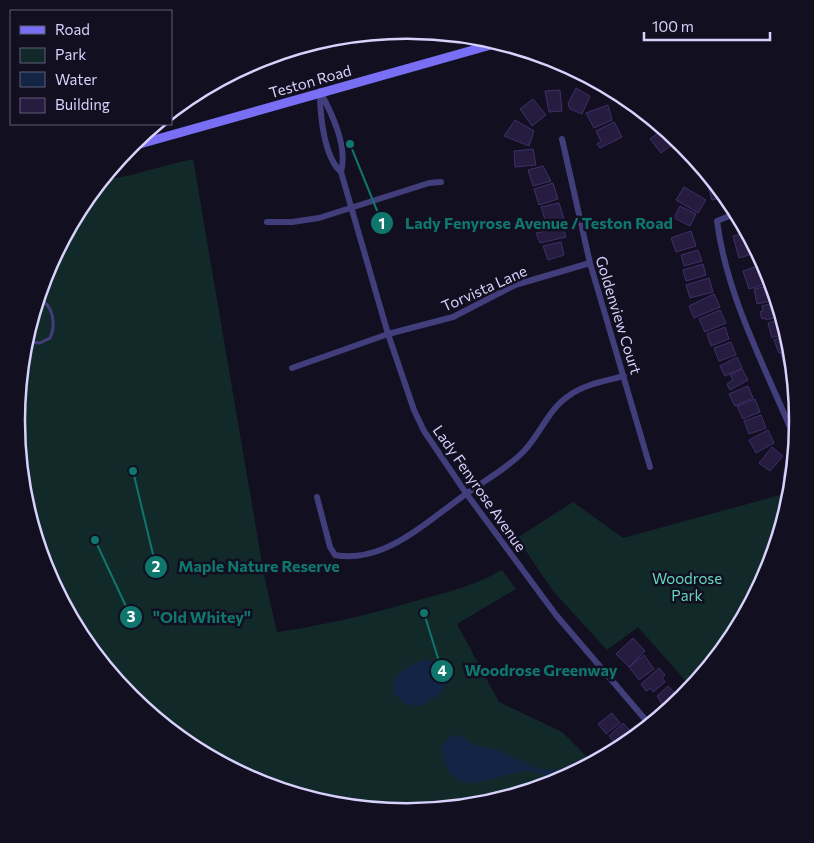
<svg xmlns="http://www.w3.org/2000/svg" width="814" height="843" viewBox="0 0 814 843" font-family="Commissioner,sans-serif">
<rect width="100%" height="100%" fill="#120f20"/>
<path fill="#122929" d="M193,159L264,575L277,632C326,625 371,614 419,600C448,592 476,585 502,570L516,589L457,624L499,702L562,732L593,763C581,769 569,777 557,782C521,797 482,805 444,809C243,828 68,694 24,499C21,486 21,472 20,458C13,390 23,315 55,254C65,237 86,189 102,182C110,178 122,177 131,175C151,169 172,164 193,159Z
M791,492L768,571L732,639L692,688L638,627L607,650L553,591L517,538L573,502L623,538Z"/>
<path fill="#122545" d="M423,660L447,663V683L440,694L421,706L405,704L394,693L393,681L404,669Z
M451,735L463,737L472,744L503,752L538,769L565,770L573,774L559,781C549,778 537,770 526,771C488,775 450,806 442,747Z"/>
<path fill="#251c3f" stroke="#3d306a" d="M576,88L590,96L582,114L570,109L568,104Z
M560,90L562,111L549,112L545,91Z
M533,99L546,115L532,126L520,109Z
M608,105L612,120L594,128L586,113Z
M640,110L656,122L647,126Z
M515,120L534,131L529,146L504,136Z
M614,122L622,137L600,148L597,144L601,141L596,131Z
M664,129L676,142L661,153L650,139Z
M684,146L696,161H685Z
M533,149L536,165L515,167L514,151Z
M543,166L551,181L533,186L528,170Z
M711,179L723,194L724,197L712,200L706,180Z
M553,183L558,199L539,205L534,189Z
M684,187L706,200L698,213L676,200Z
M559,203L564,219L546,223L541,207Z
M680,206L696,214L690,226L674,218Z
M562,222L566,237L540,243L536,233L546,231L545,226Z
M691,231L696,246L676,252L671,238Z
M746,233L752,254L739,258L733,236Z
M561,242L564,255L548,260L543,246Z
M698,250L702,261L684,266L681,255Z
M703,264L706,275L686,281L683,270Z
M763,264L771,282L749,289L743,271Z
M709,278L713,292L690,298L686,285Z
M772,285L776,300L757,304L754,289Z
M714,294L720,307L694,318L689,306Z
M777,302L781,316L766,320L765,318L762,319L760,312L763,311L762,306Z
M720,310L726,323L705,332L699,319Z
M782,319L786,333L772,338L768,323Z
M725,327L729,339L711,346L707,334Z
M787,335L791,350L779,353L774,340Z
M731,342L736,355L719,361L714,348Z
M791,351L792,368L785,370L781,353Z
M737,357L742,368L725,376L720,366Z
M742,369L748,380L730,390L727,384L733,380L730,375Z
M793,369L794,384L793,385L788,371Z
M748,386L753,398L735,406L729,394Z
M755,399L760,412L743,419L737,406Z
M761,415L766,428L749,434L744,421Z
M768,430L774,443L756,453L749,440Z
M772,447L783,456L770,471L759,463Z
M787,456L794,457L792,479L783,478Z
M633,638L645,651L629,667L616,654Z
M644,655L654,669L639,680L629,667Z
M659,668L665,675L662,678L665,682L653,692L651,688L646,691L641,684Z
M668,686L679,698L666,711L657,696Z
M612,713L620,723L606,734L598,724Z
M623,723L634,735L619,749L615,748V743L609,736Z"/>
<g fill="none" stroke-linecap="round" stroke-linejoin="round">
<path stroke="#423d7b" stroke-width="3" d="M25,342L40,343L50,338C56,325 54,304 38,299"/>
<path stroke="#423d7b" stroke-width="6" d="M320,91C332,114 348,146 341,172L388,334L414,410L424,431L466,493L556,615L650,725
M320,93C320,115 324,157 341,172
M562,139L590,263L650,467
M737,213L717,221C726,292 761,359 789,425L797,429
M267,222H292L319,218L429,183L441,182
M292,368L388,334L453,317L515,285L590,263
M317,497L330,547L335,555C351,558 368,555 383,549C414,536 440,512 466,494C485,480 508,468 524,451C541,433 549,408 570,395C585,384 606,381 624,376"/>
<path stroke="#786ff4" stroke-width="9" d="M129,147L498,43"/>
</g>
<g text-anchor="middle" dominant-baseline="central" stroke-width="5" stroke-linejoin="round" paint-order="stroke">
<g font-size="15" fill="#d7d1fc" stroke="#120f20">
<text transform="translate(310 81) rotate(-16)">Teston Road</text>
<text transform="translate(484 288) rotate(-24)">Torvista Lane</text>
<text transform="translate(619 315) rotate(73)">Goldenview Court</text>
<text transform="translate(480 488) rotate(55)">Lady Fenyrose Avenue</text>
</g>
<g font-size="15" fill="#63d6bd" stroke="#120f20">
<text x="687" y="578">Woodrose<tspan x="687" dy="17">Park</tspan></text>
</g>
</g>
<path d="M0 0H814V843H0ZM25 421a382 382 0 1 1 764 0a382 382 0 1 1-764 0Z" fill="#120f20" fill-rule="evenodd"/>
<path fill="none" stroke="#d7d1fc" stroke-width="2.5" d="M25 421a382 382 0 1 1 764 0a382 382 0 1 1-764 0Z"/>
<path fill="none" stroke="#0f766e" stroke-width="2" d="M350 144L382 223M133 471L156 567M95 540L131 617M424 613L442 671"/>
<g fill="#0f766e" stroke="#120f20" stroke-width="2">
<circle cx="350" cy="144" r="5"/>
<circle cx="133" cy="471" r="5"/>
<circle cx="95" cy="540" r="5"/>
<circle cx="424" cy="613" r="5"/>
<circle cx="382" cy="223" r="12"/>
<circle cx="156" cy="567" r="12"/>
<circle cx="131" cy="617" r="12"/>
<circle cx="442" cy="671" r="12"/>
</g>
<g font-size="15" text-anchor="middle" font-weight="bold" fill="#fff">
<text x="382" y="229">1</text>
<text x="156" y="572">2</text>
<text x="131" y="622">3</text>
<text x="442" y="676">4</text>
</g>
<g font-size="16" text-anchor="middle" font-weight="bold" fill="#0f766e" stroke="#120f20" stroke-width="5" stroke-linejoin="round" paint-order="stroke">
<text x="539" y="229">Lady Fenyrose Avenue / Teston Road</text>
<text x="259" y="572">Maple Nature Reserve</text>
<text x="202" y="623">"Old Whitey"</text>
<text x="541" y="676">Woodrose Greenway</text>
</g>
<rect x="10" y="10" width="162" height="115" fill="#120f20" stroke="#615d78"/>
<rect x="20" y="26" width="25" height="8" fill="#786ff4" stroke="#615d78"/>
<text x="55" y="35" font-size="15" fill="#d7d1fc">Road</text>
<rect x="20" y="48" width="25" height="15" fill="#122929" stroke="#615d78"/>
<text x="55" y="60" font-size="15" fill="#d7d1fc">Park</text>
<rect x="20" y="72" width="25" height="15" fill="#122545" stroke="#615d78"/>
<text x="55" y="85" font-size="15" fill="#d7d1fc">Water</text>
<rect x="20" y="98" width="25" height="15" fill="#251c3f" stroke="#615d78"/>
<text x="55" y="110" font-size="15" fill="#d7d1fc">Building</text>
<path d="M644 32v8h126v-8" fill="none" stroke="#d7d1fc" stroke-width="2.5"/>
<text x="652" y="32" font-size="15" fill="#d7d1fc" stroke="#120f20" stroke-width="4" paint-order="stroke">100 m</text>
</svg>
